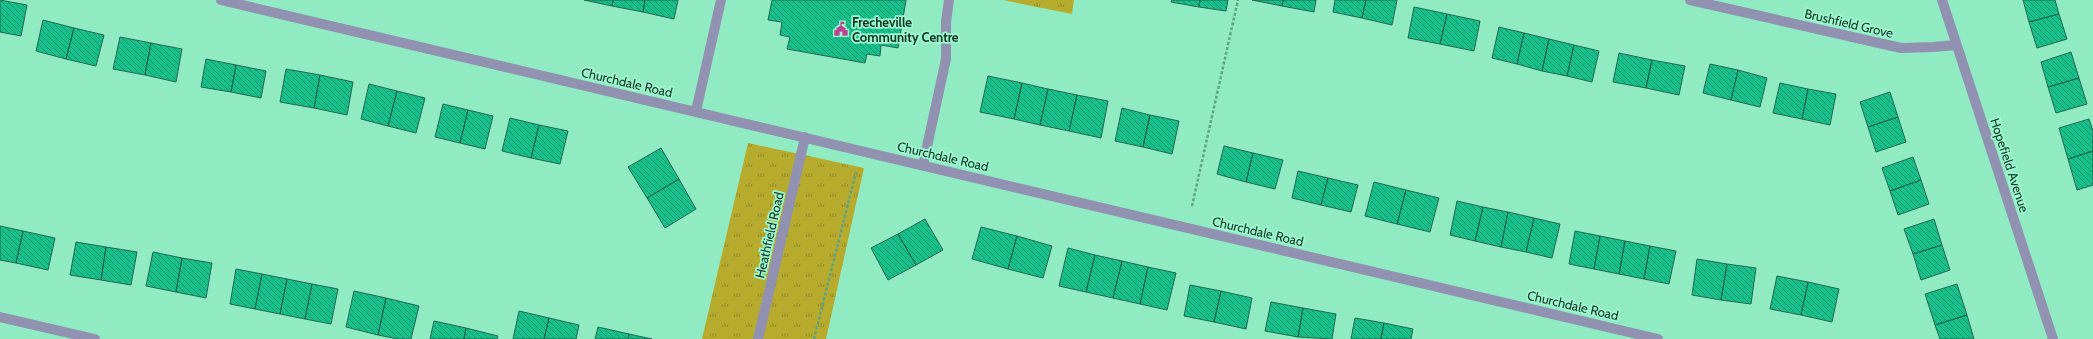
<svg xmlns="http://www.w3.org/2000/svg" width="2093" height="339" viewBox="0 0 2093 339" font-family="Cabin,sans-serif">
<defs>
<pattern id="grass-tufts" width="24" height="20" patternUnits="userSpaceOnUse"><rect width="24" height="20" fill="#b7ab2e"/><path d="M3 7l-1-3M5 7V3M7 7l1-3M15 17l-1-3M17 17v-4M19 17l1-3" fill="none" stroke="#938c27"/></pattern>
<pattern id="building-back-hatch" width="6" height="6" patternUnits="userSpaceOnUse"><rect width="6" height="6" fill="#18bf8a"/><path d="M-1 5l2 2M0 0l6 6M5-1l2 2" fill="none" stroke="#149c71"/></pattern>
</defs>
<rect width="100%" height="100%" fill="#90ebc2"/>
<path fill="url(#grass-tufts)" d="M1003,0H1074L1072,14Z
M748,143L864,168L826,339H702Z"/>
<path fill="url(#building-back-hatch)" stroke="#21684d" d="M0,0L27,5L21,36L0,32Z
M584,0H613L612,6Z
M613,0H645L643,12L612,6Z
M645,0H678L674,19L643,12Z
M772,0H906L898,48L881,45L880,56L867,54L865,63L787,49L790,37L780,35L782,22L768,20Z
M1172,0H1200L1199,7L1171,2Z
M1200,0H1228L1226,11L1199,7Z
M1252,0H1283L1282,6Z
M1283,0H1316L1314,12L1282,6Z
M1335,0H1366L1362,18L1333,12Z
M1366,0H1397L1392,25L1362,18Z
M2023,0H2055L2059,14L2029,22Z
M1414,7L1447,14L1440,44L1408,38Z
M1447,14L1480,21L1474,51L1440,44Z
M2059,14L2067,39L2037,48L2029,22Z
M43,20L74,28L66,59L36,51Z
M1499,27L1524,33L1517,64L1492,58Z
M74,28L104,35L96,66L66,59Z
M1524,33L1549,39L1542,71L1517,64Z
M120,37L151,43L145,75L113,69Z
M1549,39L1574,45L1567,76L1542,71Z
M151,43L182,49L176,82L145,75Z
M1574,45L1599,51L1592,82L1567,76Z
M2071,52L2079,78L2048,87L2041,62Z
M1619,53L1652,60L1646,88L1613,82Z
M206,59L236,65L231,92L201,87Z
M1652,60L1685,66L1679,95L1646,88Z
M1710,64L1738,70L1731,100L1703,93Z
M236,65L266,71L261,98L231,92Z
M286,69L320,75L314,108L280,102Z
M1738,70L1767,78L1760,107L1731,100Z
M320,75L353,82L347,115L314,108Z
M988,76L1022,83L1014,119L980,112Z
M2079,78L2087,104L2056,113L2048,87Z
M1022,83L1048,89L1040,125L1014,119Z
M1780,83L1808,89L1802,119L1773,113Z
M369,84L397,91L388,126L361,119Z
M1048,89L1077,95L1069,131L1040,125Z
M1808,89L1836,94L1830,125L1802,119Z
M397,91L425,98L416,133L388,126Z
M1890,92L1898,117L1868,127L1860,102Z
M1077,95L1108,101L1101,138L1069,131Z
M443,104L468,110L460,143L435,137Z
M1122,108L1150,115L1143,147L1115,141Z
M468,110L493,116L485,149L460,143Z
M1150,115L1179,121L1172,154L1143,147Z
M1898,117L1906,142L1876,152L1868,127Z
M510,118L539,125L531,158L502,151Z
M2089,119L2093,131V151L2068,159L2059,128Z
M539,125L568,131L560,164L531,158Z
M1224,146L1253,153L1246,182L1217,174Z
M661,148L679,179L647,198L628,167Z
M2093,151V185L2077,190L2068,159Z
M1253,153L1283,160L1275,189L1246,182Z
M1913,157L1921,180L1890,191L1882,168Z
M1298,171L1328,178L1321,205L1292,198Z
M1328,178L1358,185L1351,212L1321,205Z
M679,179L696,209L665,228L647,198Z
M1921,180L1929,204L1898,215L1890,191Z
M1374,182L1406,190L1397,224L1365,216Z
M1406,190L1439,198L1430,232L1397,224Z
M1457,201L1483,207L1475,241L1450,235Z
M1483,207L1508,212L1501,247L1475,241Z
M1508,212L1534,218L1526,252L1501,247Z
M1534,218L1560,224L1552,258L1526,252Z
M925,219L943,250L916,265L898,234Z
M1934,219L1942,245L1913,254L1904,229Z
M0,226L23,231L16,263L0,260Z
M981,227L1017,236L1008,269L972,259Z
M23,231L55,238L48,270L16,263Z
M1575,231L1600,236L1594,269L1569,264Z
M898,234L916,265L888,280L871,248Z
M1017,236L1052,246L1043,278L1008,269Z
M1600,236L1625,241L1619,274L1594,269Z
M1625,241L1650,246L1644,279L1619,274Z
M76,242L106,247L101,280L70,275Z
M1942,245L1950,270L1921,280L1913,254Z
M1650,246L1676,251L1669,284L1644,279Z
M106,247L137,252L131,285L101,280Z
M1068,248L1095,255L1086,292L1059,286Z
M153,252L182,258L176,292L146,286Z
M1095,255L1122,261L1113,298L1086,292Z
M182,258L212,263L206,298L176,292Z
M1697,259L1727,264L1721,300L1692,295Z
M1122,261L1148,267L1140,304L1113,298Z
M1727,264L1756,268L1751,304L1721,300Z
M1148,267L1176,273L1167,310L1140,304Z
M236,269L262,274L255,309L230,304Z
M262,274L287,279L280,314L255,309Z
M1777,276L1808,282L1801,315L1770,309Z
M287,279L312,284L305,319L280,314Z
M1808,282L1839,289L1832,322L1801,315Z
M312,284L338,289L331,324L305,319Z
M1957,284L1967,315L1935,325L1925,294Z
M1190,285L1221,291L1214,322L1184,316Z
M354,291L386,298L378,335L346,327Z
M1221,291L1252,298L1246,329L1214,322Z
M386,298L419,306L411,339H398L378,335Z
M1271,302L1303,308L1298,337L1265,331Z
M1303,308L1336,314L1332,339L1298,337Z
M519,311L549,318L544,339H513Z
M1967,315L1974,339H1940L1935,325Z
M549,318L579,325L576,339H544Z
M1355,318L1384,323L1381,339H1351Z
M434,321L466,328L464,339H430Z
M1384,323L1413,329L1411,339H1381Z
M598,327L629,334L628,339H595Z
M466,328L498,336L497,339H464Z
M629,334L652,339H628Z"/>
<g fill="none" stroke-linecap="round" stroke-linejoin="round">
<path stroke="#5da485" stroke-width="2.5" stroke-dasharray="3 2" stroke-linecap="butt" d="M1192,206L1238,0
M814,339L856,172"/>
<path stroke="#9192b2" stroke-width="10" d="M923,165L946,59V22L949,0"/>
<path stroke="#9192b2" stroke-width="10" d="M221,0L1658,339
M1690,0L1901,48L1933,47L1956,45
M696,111L721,0
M0,317L95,339
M758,339L805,137"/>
<path stroke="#9192b2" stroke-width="10" d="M1942,0L2053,339"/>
</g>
<defs>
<symbol id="civic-bare" viewBox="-9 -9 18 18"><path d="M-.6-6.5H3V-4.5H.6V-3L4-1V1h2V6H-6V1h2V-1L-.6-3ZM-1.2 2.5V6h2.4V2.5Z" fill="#bd4293" stroke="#9df8cf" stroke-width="2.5" paint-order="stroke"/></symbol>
</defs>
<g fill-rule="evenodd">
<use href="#civic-bare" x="831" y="19" width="20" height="20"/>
</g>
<g text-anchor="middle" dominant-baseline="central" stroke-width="3.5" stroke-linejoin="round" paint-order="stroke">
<g font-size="13" font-weight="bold" fill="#0f3626" stroke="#9df8cf" text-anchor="start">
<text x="852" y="22">Frecheville<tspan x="852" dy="15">Community Centre</tspan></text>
</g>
<g font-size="13" fill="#0f3626" stroke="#9df8cf">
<text transform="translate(1849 23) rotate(13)">Brushfield Grove</text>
<text transform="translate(627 82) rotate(13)">Churchdale Road</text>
<text transform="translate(943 156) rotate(13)">Churchdale Road</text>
<text transform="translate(2010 165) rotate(72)">Hopefield Avenue</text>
<text transform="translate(1258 231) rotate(13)">Churchdale Road</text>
<text transform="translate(769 235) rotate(-77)">Heathfield Road</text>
<text transform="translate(1573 305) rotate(13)">Churchdale Road</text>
</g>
</g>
</svg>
